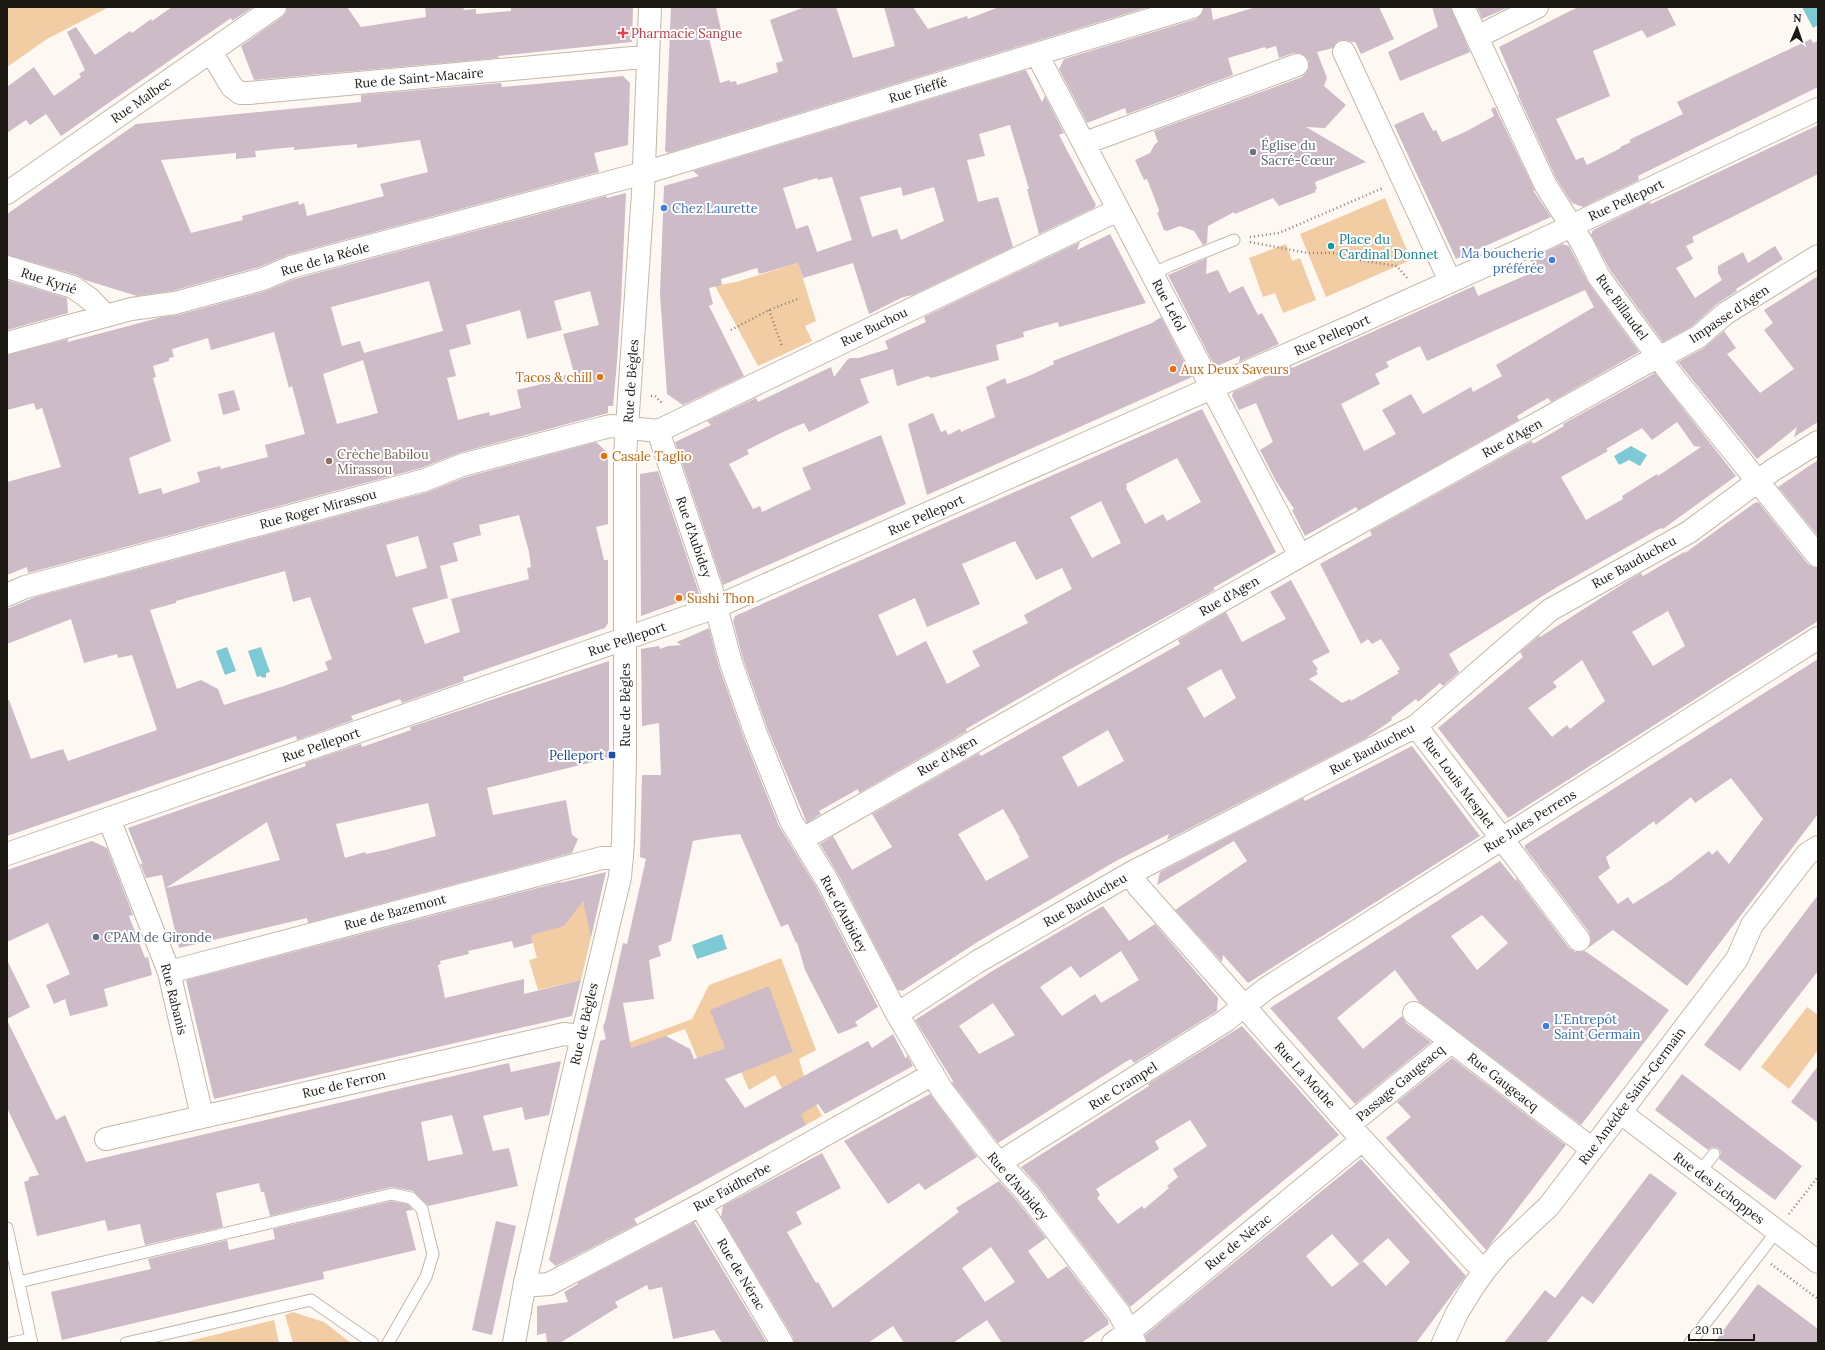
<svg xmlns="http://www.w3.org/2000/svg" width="1825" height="1350" viewBox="0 0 1825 1350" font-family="Lora,serif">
<rect width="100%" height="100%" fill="#fef8f3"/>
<path fill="#f2cda4" d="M7,7H109L47,39L7,67Z
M1385,198L1411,260L1326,297L1300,234Z
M1286,244L1292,261L1300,258L1316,300L1283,313L1275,293L1263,297L1249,258Z
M798,263L816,321L805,326L812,341L758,366L715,286L736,282Z
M520,894L564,907L600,898L581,980L538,990L529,960L537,958Z
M781,958L816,1050L799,1059L807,1087L822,1116L802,1127L775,1075L749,1090L730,1046L697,1058L685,1029L595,1063L621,1043L630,1042L692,1019L709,985Z
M1807,1007L1818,1015V1050L1789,1089L1761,1067Z
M293,1312L324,1322L351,1343H293L285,1315Z
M274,1320L279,1343H182Z"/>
<path fill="#7dcad6" d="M1802,7H1816L1818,10V25L1813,28Z
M1631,446L1647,455L1640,466L1629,460L1619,465L1614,456Z
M227,647L236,671L225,675L216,651Z
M261,647L270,672L266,673V677L264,678L260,676L257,677L248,651Z
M722,934L727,949L697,959L692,945Z"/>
<path fill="#cdbbc7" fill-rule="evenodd" d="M172,7H253L232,21L231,18L61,136L46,114L30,125L26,120L7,133V87L34,67L54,96L81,77L79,74L85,70L67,32L76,27L95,55L130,31L132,33L151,19L152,21Z
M287,7H347L361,27L426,17L425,7H463L464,10L476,9V14L511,11V7H633L632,42L498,56L499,58L254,80L241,46L282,17L286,13Z
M671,7H716L721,30L708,34L720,83L730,80V82L736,81L737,85L778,72L776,63L783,61L770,20L805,7H836L853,58L895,46L884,7H913L928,29L967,16L968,19L999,7H1149L668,153L665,151Z
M1204,7H1211L1213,20L1256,7H1379L1394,39L1361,54L1355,42H1352L1345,40L1338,41L1333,48L1317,52L1327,78L1324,86L1346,105L1325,128L1306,127L1366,162L1315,182L1317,189L1315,190L1316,192L1279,206L1273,198L1235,214L1234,212L1208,226L1207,243L1203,245L1194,231L1180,226L1167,231L1164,230L1157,213L1159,212V210L1147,179L1144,180L1135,160L1150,153L1155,144L1158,142L1154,131L1302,77L1306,73L1309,68V61L1305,56L1300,53H1293L1279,58L1276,46L1266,49L1265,47L1228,58L1233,75L1127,114L1125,108L1087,123L1059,69L1064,59L1196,19L1201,15Z
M1432,7H1451L1470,52L1400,81L1388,52L1438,27Z
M1477,7H1509L1482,19Z
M1578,7H1667L1676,25L1647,38L1642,30L1593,51L1610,96L1556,119L1576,160L1583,157L1587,165L1621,148L1620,147L1631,142L1629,140L1683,114L1677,102L1811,39L1813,43L1818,41V87L1638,176L1639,180L1583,207L1572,203L1556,178L1518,95L1519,94L1499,47Z
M1026,70L1042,102L1045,96L1064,133L1059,135L1096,205L1094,208L1039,234L1027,189H1029L1010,125L979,134L985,156L967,160L978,202L998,197L1013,247L913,295L903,297L869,314L853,263L803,278L798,263L759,274L757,268L721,279L722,285L709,288L713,304L709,306L744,376L683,405L667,394L660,294L664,186L699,176L693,171ZM832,177L852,240L817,252L808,225L796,229L783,188L817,178L818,180ZM901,187L903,196L934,187L944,221L901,240L897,229L872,237L860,197Z
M623,76L630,83L628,145L594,153L599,172L288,255L259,267L172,291L137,296L85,280L77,275L7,255V214L136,124L361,102V95L501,83L502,87ZM420,140L428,172L380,184L384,196L307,216L304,203L299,205L298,201L242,216L243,220L191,233L161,160L236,153V159L256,157L255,151L274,149L294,147V150L357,144V148Z
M1495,107L1535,191L1533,190L1551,217L1456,259L1394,125L1423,112L1433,131L1436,130L1442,142L1465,132L1494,116L1491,109Z
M1818,125V174L1692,237L1694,242L1686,246L1693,259L1676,268L1695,298L1722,280L1718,273V266L1743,252L1748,263L1775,246L1783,259L1736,289L1737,291L1718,303L1691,327L1663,342L1610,270L1591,235L1593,230L1650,202L1651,204Z
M626,193L621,302L617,362L613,406H608V413L459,453L421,468L28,573L27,567L7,575V482L61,467L42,408L36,410L34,403L7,410V355L68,339V342L162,317L178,315L266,291L295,279L606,196L607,198ZM429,281L443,331L364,353L360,341L342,346L331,307ZM590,291L599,325L563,334L574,373L557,377L558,380L517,390L521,408L490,416L489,412L458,420L447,378L456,376L449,350L471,344L466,325L520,310L527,339L562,330L554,301ZM274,332L289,388L292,386L305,434L265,445L268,457L221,469L220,466L197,472L200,482L163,494L161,488L139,494L129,458L171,441L153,378L156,377L153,366L169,361V358L174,357L172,349L208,338L211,350ZM363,360L378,413L337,424L323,374Z
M1110,234L1146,303L1059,327L1058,322L1023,332L1024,337L996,345L999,360L931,378L928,376L897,386L893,369L860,379L869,403L809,432L804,423L785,431L747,450L749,454L729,464L753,509L760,506L762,512L811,489L802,468L881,435L906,504L723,585L675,442L711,425L707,421L756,398L758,402L831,367L834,377L848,359L851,358H859L888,349L885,341L926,322L924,317L1080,242L1077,250Z
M1562,244L1569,246L1589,284L1639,352L1551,402L1548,398L1532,407L1517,416L1519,420L1358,510L1356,507L1305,536L1292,510L1294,509L1276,481L1260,450L1273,442L1256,403L1239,410L1232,396L1233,392L1291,366L1292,368L1474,286L1478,296L1536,271L1530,259ZM1585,290L1594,307L1496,365L1502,376L1473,392L1471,387L1423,414L1411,394L1382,410L1396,434L1364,451L1341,404L1380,384L1375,374L1389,367L1386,362L1420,346L1427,361Z
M1207,258L1206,274L1218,270L1229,293L1243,286L1258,315L1262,313L1279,344L1239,362L1240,356L1215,367L1168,275Z
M1818,276V422L1794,437L1797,427L1757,459L1678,362L1704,348L1724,331L1736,348L1727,354L1760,393L1794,369L1764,330L1773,323L1764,310Z
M7,280L67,298L68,313L7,330Z
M1161,317L1192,377L927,495L908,424L933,413L941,432L946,430L948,435L960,429L961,432L995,417L986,387L1005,378L1007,384L1031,375L1054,364L1053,361L1152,323Z
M1655,373L1736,476L1663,529L1662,528L1657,530L1557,587L1449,654L1459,672L1443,686L1440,683L1418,702L1416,699L1391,718L1392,720L1366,738L1167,840L1169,834L1116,861L979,941L902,991L898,990L839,876L820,844L833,836L852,870L892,847L872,814L979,753L981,756L1180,644L1178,640L1226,612L1242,642L1286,619L1270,592L1291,580L1330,652L1312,661L1318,669L1316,671L1318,674L1309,679L1342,703L1350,699L1351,701L1399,673L1397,671L1400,669L1381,639L1372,644L1368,639L1361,644L1320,564L1372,535L1370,531L1532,441L1533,444L1564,426L1563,424ZM1677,422L1694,446L1701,447L1658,476L1657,474L1622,496L1623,499L1586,520L1561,477L1608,451L1606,449L1642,428L1652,440ZM1221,669L1236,698L1204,718L1187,688ZM1108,730L1124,761L1078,787L1062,757ZM1003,809L1020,838L1019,839L1029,857L986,881L958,834Z
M234,390L240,410L223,415L218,394Z
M1202,409L1276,552L1213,588L1215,590L1065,672L966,729L967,731L859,793L858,789L819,811L821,814L807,823L768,730L743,659L733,621L735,616ZM1177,458L1201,502L1167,521L1163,514L1145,524L1126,488L1127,487L1126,484ZM1101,501L1121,543L1092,558L1070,517ZM1015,541L1036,580L1062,568L1072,589L1024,615L1028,623L972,651L980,666L947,684L926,641L897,656L878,615L915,598L927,627L980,604L962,564Z
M596,442L608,453V524L596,527L604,560H608V623L605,628L463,677L464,681L402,703L400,699L351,716L353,720L297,740L296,736L7,836V700H9L31,759L63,749L68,761L157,730L132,655L118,658L117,654L84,663L71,619L7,644V609L35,597L428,492L466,477ZM519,515L529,552L531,567L527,568L529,579L451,599L460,632L425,644L412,608L448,598L440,566L458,561L453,543L481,535L479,525ZM418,536L427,568L396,577L386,545ZM285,571L293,602L310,597L332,659L325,662L328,670L284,686L224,705L218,689L201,680L177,689L150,610L176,603V601Z
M1818,460V536L1778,487Z
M658,471L699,593L696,598L686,603L685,600L641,616L640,474Z
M1756,502L1759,503L1808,564L1813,567L1818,568V621L1508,818L1438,728L1523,657L1520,652L1539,636L1540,637L1629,580L1641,573L1643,576L1684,552L1685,553ZM1668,611L1685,646L1653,666L1632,632ZM1582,660L1605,701L1570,729L1567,725L1552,737L1528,708L1557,687L1553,682Z
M709,628L719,667L744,738L779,826L817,888L878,1007L855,1022L858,1026L838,1034L805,970L797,942L796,943L788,924L781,927L740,834L709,838L693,841L671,941L658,946L661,956L649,960L654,999L623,1003L631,1048L666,1036L690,1049L694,1059L725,1048L710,1010L769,986L793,1052L725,1079L745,1108L868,1041L872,1048L893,1034L906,1059L907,1055L913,1066L825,1114L818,1104L801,1114L806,1125L649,1211L634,1219L637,1224L556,1266L549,1260L600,1041L606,1039L603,1027L605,1022L623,943L627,944L646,859L640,857L642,775H661L659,723L642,726L641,649L659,646L660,649L668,646L681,645L677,642Z
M1818,659V814L1687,986L1613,930L1588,948L1591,939L1589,932L1525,848V845ZM1731,778L1763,819L1729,864L1717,850L1712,855L1709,851L1671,880L1633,904L1628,897L1618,904L1598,877L1610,868L1606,857L1654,821L1656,825L1691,797L1695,803Z
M609,661V758L487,788L493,815L566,800L572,835L578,839L572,853L308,923L307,918L179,948L162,875L146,878L140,863L143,865L128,828L306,766L305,763L361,744L362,747L411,730L410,727ZM428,803L436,836L385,850L366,854L365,852L345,858L336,824ZM267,822L280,860L166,888Z
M1412,746L1480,836L1248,983L1223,955L1222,962L1175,910L1247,861L1234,841L1157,885L1160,872L1303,798L1305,801Z
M92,841L107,848L133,915L129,916L145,958L148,957L152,975L104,989L108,1006L70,1016L65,999L54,1004L46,985L70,974L48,923L7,942V870Z
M1500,861L1516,881V878L1569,948L1575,952L1585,951L1669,1010L1581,1125L1419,1002L1395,970L1337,1018L1363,1049L1402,1016L1406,1023L1431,1042L1355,1104L1270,1008ZM1482,915L1508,943L1477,970L1451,936Z
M606,872L591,937L583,901L564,926L531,935L533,943L514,948L512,941L468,951L469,954L440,961L441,964L438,965L445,998L524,979V994L581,980L572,1016L214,1099L186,980L561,882L560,883Z
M1818,895V971L1740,1071L1704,1045Z
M1103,906L1129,941L1155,924L1218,998L1217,1011L1134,1063L1131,1059L1127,1061L998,1143L952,1083L953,1081L915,1020L994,970ZM1121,951L1139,980L1101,1003L1095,994L1062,1016L1040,987L1071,966L1080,978ZM993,1003L1015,1035L979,1054L959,1026Z
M7,960L30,1007L7,1019Z
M7,1020L56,1120L65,1115L86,1162L509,1063L511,1072L561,1061L549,1115L525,1120L522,1107L483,1116L493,1151L509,1148L518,1186L428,1206L413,1191L391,1187L270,1216L264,1192H261L259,1183L216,1193L223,1227L145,1245L140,1224L108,1231L105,1220L37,1236L24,1182L29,1180V1177L39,1175L7,1108ZM452,1115L463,1154L428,1161L421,1122Z
M1242,1026L1339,1135L1130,1307L1038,1186L1021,1167L1149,1086L1148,1084ZM1190,1120L1207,1146L1173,1169L1178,1177L1167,1186L1169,1188L1144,1209L1142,1206L1118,1224L1097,1198L1100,1195L1096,1189L1159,1149L1155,1141Z
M1452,1058L1566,1145L1486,1250L1386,1138L1411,1117L1397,1102Z
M1818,1066V1123L1791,1102Z
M1682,1074L1802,1166L1775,1200L1719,1159L1721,1152L1718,1148L1712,1147L1708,1150L1655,1110Z
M930,1094L977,1157L925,1190L919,1183L888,1204L844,1141Z
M822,1153L841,1188L796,1212L802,1224L787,1232L816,1283L818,1282L833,1308L959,1212L956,1208L999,1181L1018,1202L1046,1238L1028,1251L1048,1279L1067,1266L1108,1320L1109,1324L1081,1343H1002L987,1320L953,1343H904L893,1326L868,1343H794L793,1337L721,1217L723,1206ZM991,1247L1015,1282L985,1302L962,1268Z
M1361,1159L1466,1276L1416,1343H1147L1145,1335ZM1332,1234L1359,1264L1388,1238L1410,1262L1386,1286L1363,1261L1332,1287L1306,1256Z
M1650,1173L1677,1193L1593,1304L1582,1296L1546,1343H1504L1545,1290L1555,1298Z
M392,1201L408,1204L413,1210L406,1211L416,1250L323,1272L324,1279L62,1340L51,1292L151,1269L148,1259L227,1240L229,1250L275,1239L273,1229Z
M496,1221L516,1226L492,1335L472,1330Z
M694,1222L767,1343H722L714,1330L673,1339L662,1287L649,1290L647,1285L615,1302L618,1307L560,1343H547L546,1333L537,1335V1306L568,1302L564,1292L578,1284L577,1283Z
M1758,1284L1818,1329V1343H1714Z"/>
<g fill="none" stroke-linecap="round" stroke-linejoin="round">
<defs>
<path id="lane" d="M1153,274L1169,266L1234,240
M1699,1173L1714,1154
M7,1228L31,1339
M19,1282L392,1194L411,1198L422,1209L433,1254L426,1277L388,1343
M11,1343L31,1339L32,1343
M126,1343L311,1300L373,1343
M1690,1343L1777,1231"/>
<path id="street" d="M1463,7L1545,184L1582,243L1599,277L1671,374L1818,556
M1477,37L1537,7
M211,52L232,87L240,93H249L632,58H648
M1344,52L1450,281
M1039,53L1041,62L1300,556
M1085,143L1297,65
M7,267L73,287L90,299L106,316
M7,343L131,309L175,303L263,279L291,267L644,173L1192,7
M658,431L711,588L731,663L756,734L791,821L828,882L897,1014L942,1090L986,1148L1028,1194L1119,1313L1135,1343
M7,595L25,587L425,480L462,465L602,428L611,426L658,431L1118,210
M1416,726L1579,940
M109,819L169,972L202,1116
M803,839L1300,556L1646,363L1670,352L1698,337L1726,313L1818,256
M1131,873L1138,886L1349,1125L1474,1261L1485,1270
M169,972L602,858H622
M1414,1013L1592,1149
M897,1014L977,962L1131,873L1416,726L1550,610L1689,532L1773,470L1818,442
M1621,1113L1818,1262
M1349,1125L1451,1042
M106,1139L564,1034L581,1036
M1001,1164L1010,1156L1225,1021L1267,988L1818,638
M700,1205L782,1343
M525,1283L536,1285L549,1284L700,1205L933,1074
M1113,1343L1129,1332L1362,1140"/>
<path id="secondary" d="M7,193L275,7
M7,854L716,607L1356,324L1527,247L1818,109
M514,1343L525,1283L548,1181L620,877L623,842L625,760V456L643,193L650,7
M1443,1343L1457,1313L1473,1287L1485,1270L1500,1252L1549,1206L1737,959L1752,925L1807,854L1818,847"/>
</defs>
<use href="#lane" stroke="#c4b7a9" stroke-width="13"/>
<use href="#street" stroke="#c4b7a9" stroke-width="24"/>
<use href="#secondary" stroke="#c4b7a9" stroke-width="24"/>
<path stroke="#85817b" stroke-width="2.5" stroke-dasharray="1 3" stroke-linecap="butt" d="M1250,237L1279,233L1383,188
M1250,242L1308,253H1334L1358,260L1397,266L1407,278
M769,310L782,346
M731,330L769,310L800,298
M651,396H655L663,404
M1789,1214L1818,1177
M1771,1264L1818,1299"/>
<use href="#lane" stroke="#fff" stroke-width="11"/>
<use href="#street" stroke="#fff" stroke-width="22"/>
<use href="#secondary" stroke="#fff" stroke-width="22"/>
</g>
<path fill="#e0444e" stroke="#fff" stroke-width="1.5" d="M621 27h4v4h4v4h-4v4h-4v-4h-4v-4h4z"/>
<circle fill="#6b7280" stroke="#fff" stroke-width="1.5" cx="1253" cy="152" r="4"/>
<g fill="#3f7fe0" stroke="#fff" stroke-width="1.5">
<circle cx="664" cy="208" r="4"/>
<circle cx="1552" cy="260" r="4"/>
<circle cx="1546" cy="1026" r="4"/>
</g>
<circle fill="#0f9aa8" stroke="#fff" stroke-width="1.5" cx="1331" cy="246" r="4"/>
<g fill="#e8710a" stroke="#fff" stroke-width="1.5">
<circle cx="1173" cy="369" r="4"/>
<circle cx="600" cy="377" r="4"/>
<circle cx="604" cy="456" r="4"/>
<circle cx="679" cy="598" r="4"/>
</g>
<circle fill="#8d6e63" stroke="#fff" stroke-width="1.5" cx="329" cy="461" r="4"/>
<rect fill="#1a4fb4" stroke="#fff" stroke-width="1.5" x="608" y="751" width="8" height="8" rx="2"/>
<circle fill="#5c6f8a" stroke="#fff" stroke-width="1.5" cx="96" cy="937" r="4"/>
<g text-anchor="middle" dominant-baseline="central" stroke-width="4" stroke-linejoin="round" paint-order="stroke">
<g font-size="13" fill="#be3a42" stroke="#fff" text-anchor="start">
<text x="631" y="33">Pharmacie Sangue</text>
</g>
<g font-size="13" fill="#1c1812" stroke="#fff">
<text transform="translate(419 78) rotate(-5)">Rue de Saint-Macaire</text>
<text transform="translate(918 90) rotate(-17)">Rue Fieffé</text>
<text transform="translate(141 100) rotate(-35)">Rue Malbec</text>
<text transform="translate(1626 200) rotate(-25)">Rue Pelleport</text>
<text transform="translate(325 259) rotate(-16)">Rue de la Réole</text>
<text transform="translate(49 281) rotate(18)">Rue Kyrié</text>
<text transform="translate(1169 305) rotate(62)">Rue Lefol</text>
<text transform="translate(1622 307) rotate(54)">Rue Billaudel</text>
<text transform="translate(1729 314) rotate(-34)">Impasse d'Agen</text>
<text transform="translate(874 327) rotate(-26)">Rue Buchou</text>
<text transform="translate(1332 335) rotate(-24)">Rue Pelleport</text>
<text transform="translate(631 381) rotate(-86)">Rue de Bègles</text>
<text transform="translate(1512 438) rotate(-29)">Rue d'Agen</text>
<text transform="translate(318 509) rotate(-15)">Rue Roger Mirassou</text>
<text transform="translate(926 515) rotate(-24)">Rue Pelleport</text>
<text transform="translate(694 537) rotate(71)">Rue d'Aubidey</text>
<text transform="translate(1634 562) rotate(-29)">Rue Bauducheu</text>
<text transform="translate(1229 596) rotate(-30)">Rue d'Agen</text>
<text transform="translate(627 639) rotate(-19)">Rue Pelleport</text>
<text transform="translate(625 705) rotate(-90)">Rue de Bègles</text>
<text transform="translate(321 745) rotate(-19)">Rue Pelleport</text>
<text transform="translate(1372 749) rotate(-28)">Rue Bauducheu</text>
<text transform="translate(947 756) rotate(-30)">Rue d'Agen</text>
<text transform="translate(1459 783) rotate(53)">Rue Louis Mesplet</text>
<text transform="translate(1530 821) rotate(-32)">Rue Jules Perrens</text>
<text transform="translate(1085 900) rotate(-30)">Rue Bauducheu</text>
<text transform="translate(395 912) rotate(-15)">Rue de Bazemont</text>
<text transform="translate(844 914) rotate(62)">Rue d'Aubidey</text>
<text transform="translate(174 999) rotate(76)">Rue Rabanis</text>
<text transform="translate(584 1024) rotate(-77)">Rue de Bègles</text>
<text transform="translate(1305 1075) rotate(48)">Rue La Mothe</text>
<text transform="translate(1503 1082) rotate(38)">Rue Gaugeacq</text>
<text transform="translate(1400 1083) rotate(-40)">Passage Gaugeacq</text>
<text transform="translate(344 1084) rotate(-13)">Rue de Ferron</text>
<text transform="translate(1123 1086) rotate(-32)">Rue Crampel</text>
<text transform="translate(1632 1096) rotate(-53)">Rue Amédée Saint-Germain</text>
<text transform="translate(1018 1186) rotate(49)">Rue d'Aubidey</text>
<text transform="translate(732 1187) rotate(-29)">Rue Faidherbe</text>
<text transform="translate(1719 1188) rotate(37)">Rue des Echoppes</text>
<text transform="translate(1238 1242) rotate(-39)">Rue de Nérac</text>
<text transform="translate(741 1274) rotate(59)">Rue de Nérac</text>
</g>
<g font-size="13" fill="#5b616d" stroke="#fff" text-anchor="start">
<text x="1261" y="145">Église du<tspan x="1261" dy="15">Sacré-Cœur</tspan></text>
</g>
<g font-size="13" fill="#366cbe" stroke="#fff" text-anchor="start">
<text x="672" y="208">Chez Laurette</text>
<text x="1544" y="253" text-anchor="end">Ma boucherie<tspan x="1544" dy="15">préférée</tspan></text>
<text x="1554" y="1019">L'Entrepôt<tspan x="1554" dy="15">Saint Germain</tspan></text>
</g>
<g font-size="13" fill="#0d838f" stroke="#fff" text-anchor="start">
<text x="1339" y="239">Place du<tspan x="1339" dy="15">Cardinal Donnet</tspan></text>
</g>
<g font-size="13" fill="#c56008" stroke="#fff" text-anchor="start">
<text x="1181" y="369">Aux Deux Saveurs</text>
<text x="592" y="377" text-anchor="end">Tacos &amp; chill</text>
<text x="612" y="456">Casale Taglio</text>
<text x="687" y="598">Sushi Thon</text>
</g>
<g font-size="13" fill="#785e54" stroke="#fff" text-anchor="start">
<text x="337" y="454">Crèche Babilou<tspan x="337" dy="15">Mirassou</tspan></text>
</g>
<g font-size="13" fill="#164399" stroke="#fff" text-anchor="end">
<text x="604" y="755">Pelleport</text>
</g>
<g font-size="13" fill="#4e5e75" stroke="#fff" text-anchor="start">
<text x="104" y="937">CPAM de Gironde</text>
</g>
</g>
<rect width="1825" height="1350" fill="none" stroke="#1c1812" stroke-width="16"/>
<g transform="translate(1797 28) rotate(2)" stroke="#ffffff" stroke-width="3" paint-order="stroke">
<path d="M0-3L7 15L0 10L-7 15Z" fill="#1c1812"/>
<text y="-6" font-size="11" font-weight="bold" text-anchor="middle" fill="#1c1812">N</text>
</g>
<path d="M1689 1334v6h65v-6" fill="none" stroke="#1c1812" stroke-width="2"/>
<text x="1695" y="1334" font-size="12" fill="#1c1812" stroke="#ffffff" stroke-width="3" paint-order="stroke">20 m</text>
</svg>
